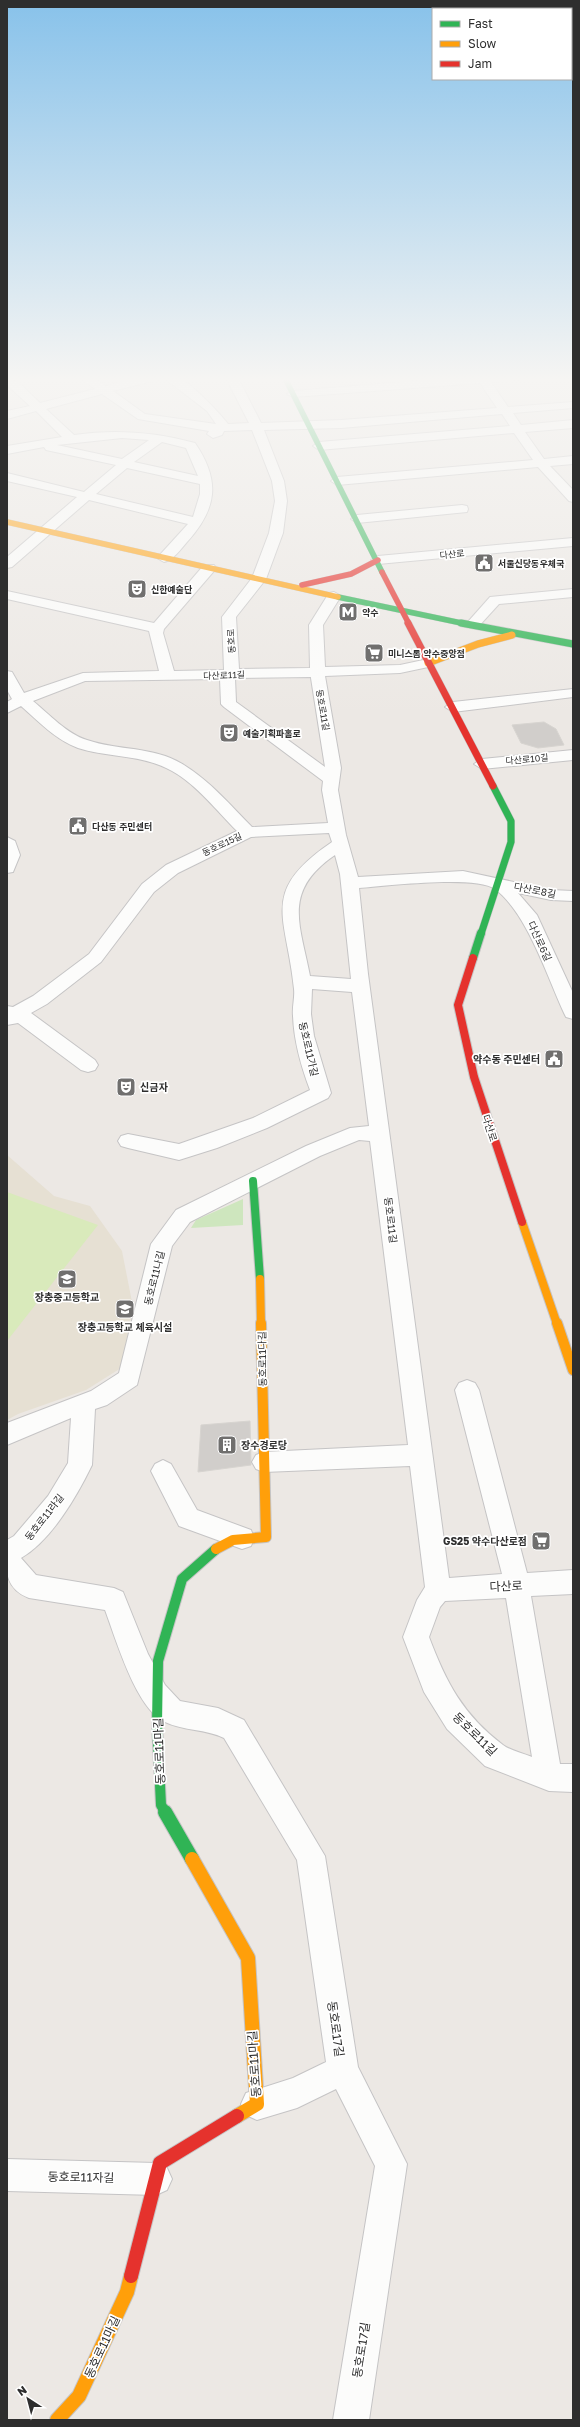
<svg xmlns="http://www.w3.org/2000/svg" width="580" height="2427" viewBox="0 0 580 2427" font-family="'Golos Text','Noto Sans KR',sans-serif">
<rect width="100%" height="100%" fill="#ece8e4"/>
<path fill="#e6e0d3" d="M7,1155L54,1196L90,1206L122,1251L133,1307L121,1368L86,1390L18,1414L7,1420Z"/>
<path fill="#cee6be" d="M243,1199V1225L191,1228L196,1220Z"/>
<path fill="#d9eabb" d="M7,1192L98,1225L7,1341Z"/>
<path fill="#d1cecb" stroke="#d7d4d0" d="M544,722L556,729L564,745L538,748L521,743L512,725Z
M250,1421L251,1465L198,1472L201,1425Z"/>
<g fill="none" stroke-linecap="round" stroke-linejoin="round">
<defs>
<path id="street" d="M77,376H91L106,386C122,382 159,370 176,376C189,381 219,412 228,424L249,423L225,376H237L261,423L341,420L497,408L480,383L293,397L287,394L293,391L475,376H532L526,379L491,382L508,407L573,402V408L513,413L521,425L573,420V428L525,432L544,459L573,456V464L550,466L573,490V502L569,501L538,467L337,485L331,481L337,477L533,460L514,433L319,450L313,446L319,442L510,426L502,414L341,428L264,430L284,481L287,501L283,533L266,579L236,617L239,669L310,668L309,625L329,593L334,592L341,596L323,625L325,667L400,665L428,659L435,663L433,666L400,673L325,676L341,768L338,790L346,835L358,877L463,871L551,890L573,891V901L551,900L518,893L537,915L573,993V1019L566,1017L564,1013C547,976 527,913 495,889C476,875 385,886 359,888L368,974L449,1578L502,1574L455,1390L459,1383L467,1380L475,1383L479,1390L527,1573L573,1570V1594L531,1596L560,1764H573V1792L549,1791L485,1766L447,1729L424,1692L403,1637L417,1600L425,1587L410,1466L264,1472L256,1469L252,1462L256,1455L264,1452L408,1445L370,1141L359,1140L320,1156L190,1222L172,1246L137,1385L107,1405L95,1409L92,1465C77,1496 51,1541 21,1558L36,1575L114,1588L123,1592L148,1654L165,1685L180,1701L218,1708L244,1720L325,1856L358,2067L407,2164L369,2420H333L375,2166L336,2089L297,2108L257,2120L246,2115L241,2104L246,2093L293,2078L326,2062L297,1860L224,1738C206,1729 184,1731 165,1722C136,1709 116,1639 105,1610L29,1598C1,1587 7,1565 7,1540L14,1536L48,1496L68,1463L71,1418L7,1445V1423L91,1391L119,1373L151,1244L176,1210L306,1146L350,1128L369,1126L352,992L312,989L311,1014L314,1036L331,1093L328,1098L267,1128L217,1148L179,1160L128,1148L121,1146L118,1141L121,1136L128,1134L179,1144L253,1118L310,1090C301,1066 294,1042 293,1016C292,1007 295,998 294,989C287,916 258,892 332,842L329,833L251,837L178,873L154,892L101,962L47,1004L31,1013L95,1060L98,1065L95,1070L88,1072L81,1070L18,1023L7,1025V1006L13,1007L33,996L89,954L142,884L166,865L237,831C217,811 197,785 172,771C142,754 109,758 78,748C56,740 38,721 21,706L7,713V702L12,699L7,690V671L12,672L24,693L83,673L159,671L149,631L7,599V591L154,623L204,565H214L216,568L214,571L164,629L163,633L174,671L224,670L222,617L252,578L269,533L275,501L272,481L252,430L224,431L222,435L213,438L207,434L209,431L138,419L102,394L46,409L74,435C116,429 154,432 195,443C221,481 217,509 187,542C181,549 173,560 164,562L157,558L188,524L89,500L12,567L7,568V557L77,497L7,481V473L84,492L116,465L46,450L44,447L7,454V446L62,437L36,411L7,419V411L30,406L7,385V378L18,382L40,403L95,389ZM164,378L207,411L216,424L145,414L113,391ZM122,438L149,440L122,459L57,445ZM162,442L186,448L198,476L134,462ZM127,468L200,484V494L193,517L96,494ZM311,677V678L325,767L236,702L235,678ZM220,679L221,704L224,707L323,781L322,790L328,823L252,827C231,806 210,781 184,765C154,746 119,751 87,740C67,734 49,714 33,701L85,681ZM335,855L340,874L351,979L310,976C300,924 282,891 335,855ZM506,1598L532,1757C523,1753 511,1751 503,1745C463,1715 446,1682 429,1637L440,1607L445,1601Z
M462,505L467,506L468,509L467,512L357,523L351,519L357,515Z
M573,538V546L378,564L371,560L378,556Z
M573,589V597L499,604L478,627L473,628L466,624L490,597Z
M573,689V697L453,712L445,707L453,702Z
M573,750V760L482,769L474,764L482,759Z
M7,837L15,841L20,855L13,872L7,873Z
M163,1460L171,1464L197,1510L251,1530L254,1538L251,1546L242,1549L179,1526L151,1471L155,1464Z
M7,2159L156,2163L167,2168L172,2179L167,2190L156,2195L7,2191Z"/>
<path id="fast-far4" d="M284,376L382,572
M338,597L466,624"/>
<path id="fast-far3" d="M461,623L573,644
M481,934L511,842V821L493,786"/>
<path id="fast-far2" d="M473,958L481,933
M253,1181L260,1279"/>
<path id="fast-far1" d="M166,1813L161,1805L157,1724L158,1661L182,1579L216,1549"/>
<path id="fast" d="M165,1812L192,1859"/>
<path id="slow-far4" d="M7,522L338,597"/>
<path id="slow-far3" d="M428,663L478,644L512,635"/>
<path id="slow-far2" d="M522,1222L557,1324
M260,1279L261,1324"/>
<path id="slow-far1" d="M557,1323L573,1370
M216,1549L233,1540L266,1537L261,1323"/>
<path id="slow" d="M192,1859L248,1958L257,2104L237,2116
M57,2420L79,2396L127,2292L131,2276"/>
<path id="jam-far3" d="M382,572L409,624
M302,585L351,574L378,560"/>
<path id="jam-far2" d="M408,623L493,786"/>
<path id="jam-far1" d="M473,958L458,1005L474,1077L522,1222"/>
<path id="jam" d="M131,2276L160,2163L237,2116"/>
</defs>
<use href="#street" stroke="#c5c4c5" stroke-width="2"/>
<use href="#fast-far4" stroke="#c5c4c5" stroke-width="6"/>
<use href="#fast-far3" stroke="#c5c4c5" stroke-width="8"/>
<use href="#fast-far2" stroke="#c5c4c5" stroke-width="10"/>
<use href="#fast-far1" stroke="#c5c4c5" stroke-width="12"/>
<use href="#fast" stroke="#c5c4c5" stroke-width="16"/>
<use href="#slow-far4" stroke="#c5c4c5" stroke-width="6"/>
<use href="#slow-far3" stroke="#c5c4c5" stroke-width="8"/>
<use href="#slow-far2" stroke="#c5c4c5" stroke-width="10"/>
<use href="#slow-far1" stroke="#c5c4c5" stroke-width="12"/>
<use href="#slow" stroke="#c5c4c5" stroke-width="16"/>
<use href="#jam-far3" stroke="#c5c4c5" stroke-width="6"/>
<use href="#jam-far2" stroke="#c5c4c5" stroke-width="8"/>
<use href="#jam-far1" stroke="#c5c4c5" stroke-width="10"/>
<use href="#jam" stroke="#c5c4c5" stroke-width="16"/>
<use href="#street" fill="#fcfcfb" fill-rule="evenodd"/>
<use href="#fast-far4" stroke="#30b455" stroke-width="5.5"/>
<use href="#fast-far3" stroke="#30b455" stroke-width="7"/>
<use href="#fast-far2" stroke="#30b455" stroke-width="8"/>
<use href="#fast-far1" stroke="#30b455" stroke-width="10"/>
<use href="#fast" stroke="#30b455" stroke-width="14"/>
<use href="#slow-far4" stroke="#ff9f0a" stroke-width="5.5"/>
<use href="#slow-far3" stroke="#ff9f0a" stroke-width="7"/>
<use href="#slow-far2" stroke="#ff9f0a" stroke-width="8"/>
<use href="#slow-far1" stroke="#ff9f0a" stroke-width="10"/>
<use href="#slow" stroke="#ff9f0a" stroke-width="14"/>
<use href="#jam-far3" stroke="#e5322d" stroke-width="5.5"/>
<use href="#jam-far2" stroke="#e5322d" stroke-width="7"/>
<use href="#jam-far1" stroke="#e5322d" stroke-width="8"/>
<use href="#jam" stroke="#e5322d" stroke-width="14"/>
</g>
<linearGradient id="sky" x2="0" y2="1"><stop stop-color="#88c2ea"/><stop offset="0.53" stop-color="#f6f5f3"/><stop offset="1" stop-color="#f6f5f3" stop-opacity="0"/></linearGradient>
<rect width="580" height="716" fill="url(#sky)"/>
<defs>
<symbol id="civic-square" viewBox="-11 -11 22 22"><rect x="-9" y="-9" width="18" height="18" rx="4" fill="#706f6e" stroke="#fff"/><path d="M-.6-6.5H3V-4.5H.6V-3L4-1V1h2V6H-6V1h2V-1L-.6-3ZM-1.2 2.5V6h2.4V2.5Z" fill="#fff"/></symbol>
<symbol id="theatre-square" viewBox="-11 -11 22 22"><rect x="-9" y="-9" width="18" height="18" rx="4" fill="#706f6e" stroke="#fff"/><path d="M-5-5.5Q0-4 5-5.5V0Q5 5 0 6Q-5 5-5 0ZM-3.3-2.5H-1v1.5H-3.3ZM1-2.5H3.3v1.5H1ZM-2.8 1Q0 5.5 2.8 1Z" fill="#fff"/></symbol>
<symbol id="metro-square" viewBox="-11 -11 22 22"><rect x="-9" y="-9" width="18" height="18" rx="4" fill="#706f6e" stroke="#fff"/><path d="M-5.5 5V-5H-3L0 0L3-5H5.5V5H3V-.5L0 4L-3-.5V5Z" fill="#fff"/></symbol>
<symbol id="supermarket-square" viewBox="-11 -11 22 22"><rect x="-9" y="-9" width="18" height="18" rx="4" fill="#706f6e" stroke="#fff"/><path d="M-6-5.5h2.5l.6 2H6L4.5 2H-2.5L-4.4-4H-6ZM-1.5 3.2a1.3 1.3 0 1 0 .1 0ZM3 3.2a1.3 1.3 0 1 0 .1 0Z" fill="#fff"/></symbol>
<symbol id="school-square" viewBox="-11 -11 22 22"><rect x="-9" y="-9" width="18" height="18" rx="4" fill="#706f6e" stroke="#fff"/><path d="M0-5L7-2L0 1L-7-2ZM-4 1L0 2.5L4 1V4Q0 6-4 4Z" fill="#fff"/></symbol>
<symbol id="building-square" viewBox="-11 -11 22 22"><rect x="-9" y="-9" width="18" height="18" rx="4" fill="#706f6e" stroke="#fff"/><path d="M-4-6H4V6H1V3H-1V6H-4ZM-2.5-4.3h1.7v1.8h-1.7ZM.8-4.3h1.7v1.8H.8ZM-2.5-1h1.7V.8h-1.7ZM.8-1h1.7V.8H.8Z" fill="#fff"/></symbol>
</defs>
<g fill-rule="evenodd">
<use href="#civic-square" x="473" y="552" width="22" height="22"/>
<use href="#theatre-square" x="126" y="578" width="22" height="22"/>
<use href="#metro-square" x="337" y="601" width="22" height="22"/>
<use href="#supermarket-square" x="363" y="642" width="22" height="22"/>
<use href="#theatre-square" x="218" y="722" width="22" height="22"/>
<use href="#civic-square" x="67" y="815" width="22" height="22"/>
<use href="#civic-square" x="543" y="1048" width="22" height="22"/>
<use href="#theatre-square" x="115" y="1076" width="22" height="22"/>
<use href="#school-square" x="56" y="1268" width="22" height="22"/>
<use href="#school-square" x="114" y="1298" width="22" height="22"/>
<use href="#building-square" x="216" y="1434" width="22" height="22"/>
<use href="#supermarket-square" x="530" y="1530" width="22" height="22"/>
</g>
<g text-anchor="middle" dominant-baseline="central" stroke-width="3.5" stroke-linejoin="round" paint-order="stroke">
<g font-size="9" fill="#2e2e2e" stroke="#fff">
<text transform="translate(452 554) rotate(-6)">다산로</text>
<text transform="translate(231 641) rotate(-94)">동호로</text>
<text transform="translate(224 675) rotate(-2)">다산로11길</text>
<text transform="translate(323 710) rotate(80)">동호로11길</text>
<text transform="translate(527 759) rotate(-5)">다산로10길</text>
<text transform="translate(222 844) rotate(-25)">동호로15길</text>
</g>
<g font-size="9" font-weight="bold" fill="#2e2e2e" stroke="#fff" text-anchor="start">
<text x="498" y="563">서울신당동우체국</text>
<text x="151" y="589">신한예술단</text>
<text x="362" y="612">약수</text>
<text x="388" y="653">미니스톱 약수중앙점</text>
<text x="243" y="733">예술기획파홀로</text>
<text x="92" y="826">다산동 주민센터</text>
</g>
<g font-size="10" fill="#2e2e2e" stroke="#fff">
<text transform="translate(535 890) rotate(11)">다산로8길</text>
<text transform="translate(540 941) rotate(65)">다산로6길</text>
<text transform="translate(309 1049) rotate(77)">동호로11가길</text>
<text transform="translate(490 1128) rotate(72)">다산로</text>
<text transform="translate(391 1220) rotate(83)">동호로11길</text>
<text transform="translate(154 1278) rotate(-76)">동호로11나길</text>
<text transform="translate(262 1359) rotate(-91)">동호로11다길</text>
<text transform="translate(44 1517) rotate(-52)">동호로11라길</text>
</g>
<g font-size="10" font-weight="bold" fill="#2e2e2e" stroke="#fff" text-anchor="end">
<text x="540" y="1059">약수동 주민센터</text>
<text x="140" y="1087" text-anchor="start">신금자</text>
<text x="67" y="1297" text-anchor="middle">장충중고등학교</text>
<text x="125" y="1327" text-anchor="middle">장충고등학교 체육시설</text>
<text x="241" y="1445" text-anchor="start">장수경로당</text>
<text x="527" y="1541">GS25 약수다산로점</text>
</g>
<g font-size="12" fill="#2e2e2e" stroke="#fff">
<text transform="translate(506 1586) rotate(-3)">다산로</text>
<text transform="translate(475 1734) rotate(44)">동호로11길</text>
<text transform="translate(159 1751) rotate(-92)">동호로11마길</text>
<text transform="translate(336 2029) rotate(82)">동호로17길</text>
<text transform="translate(254 2064) rotate(-94)">동호로11마길</text>
<text transform="translate(81 2177) rotate(1)">동호로11자길</text>
<text transform="translate(102 2347) rotate(-65)">동호로11마길</text>
<text transform="translate(361 2350) rotate(-81)">동호로17길</text>
</g>
</g>
<rect width="580" height="2427" fill="none" stroke="#2e2e2e" stroke-width="16"/>
<rect x="432" y="8" width="140" height="72" fill="#ffffff" stroke="#ababab"/>
<rect x="440" y="21" width="20" height="6" fill="#30b455" stroke="#ababab"/>
<text x="468" y="28" font-size="12" fill="#2e2e2e">Fast</text>
<rect x="440" y="41" width="20" height="6" fill="#ff9f0a" stroke="#ababab"/>
<text x="468" y="48" font-size="12" fill="#2e2e2e">Slow</text>
<rect x="440" y="61" width="20" height="6" fill="#e5322d" stroke="#ababab"/>
<text x="468" y="68" font-size="12" fill="#2e2e2e">Jam</text>
<g transform="translate(28 2399) rotate(324)" stroke="#ffffff" stroke-width="3" paint-order="stroke">
<path d="M0-3L7 15L0 10L-7 15Z" fill="#2e2e2e"/>
<text y="-6" font-size="11" font-weight="bold" text-anchor="middle" fill="#2e2e2e">N</text>
</g>
</svg>
